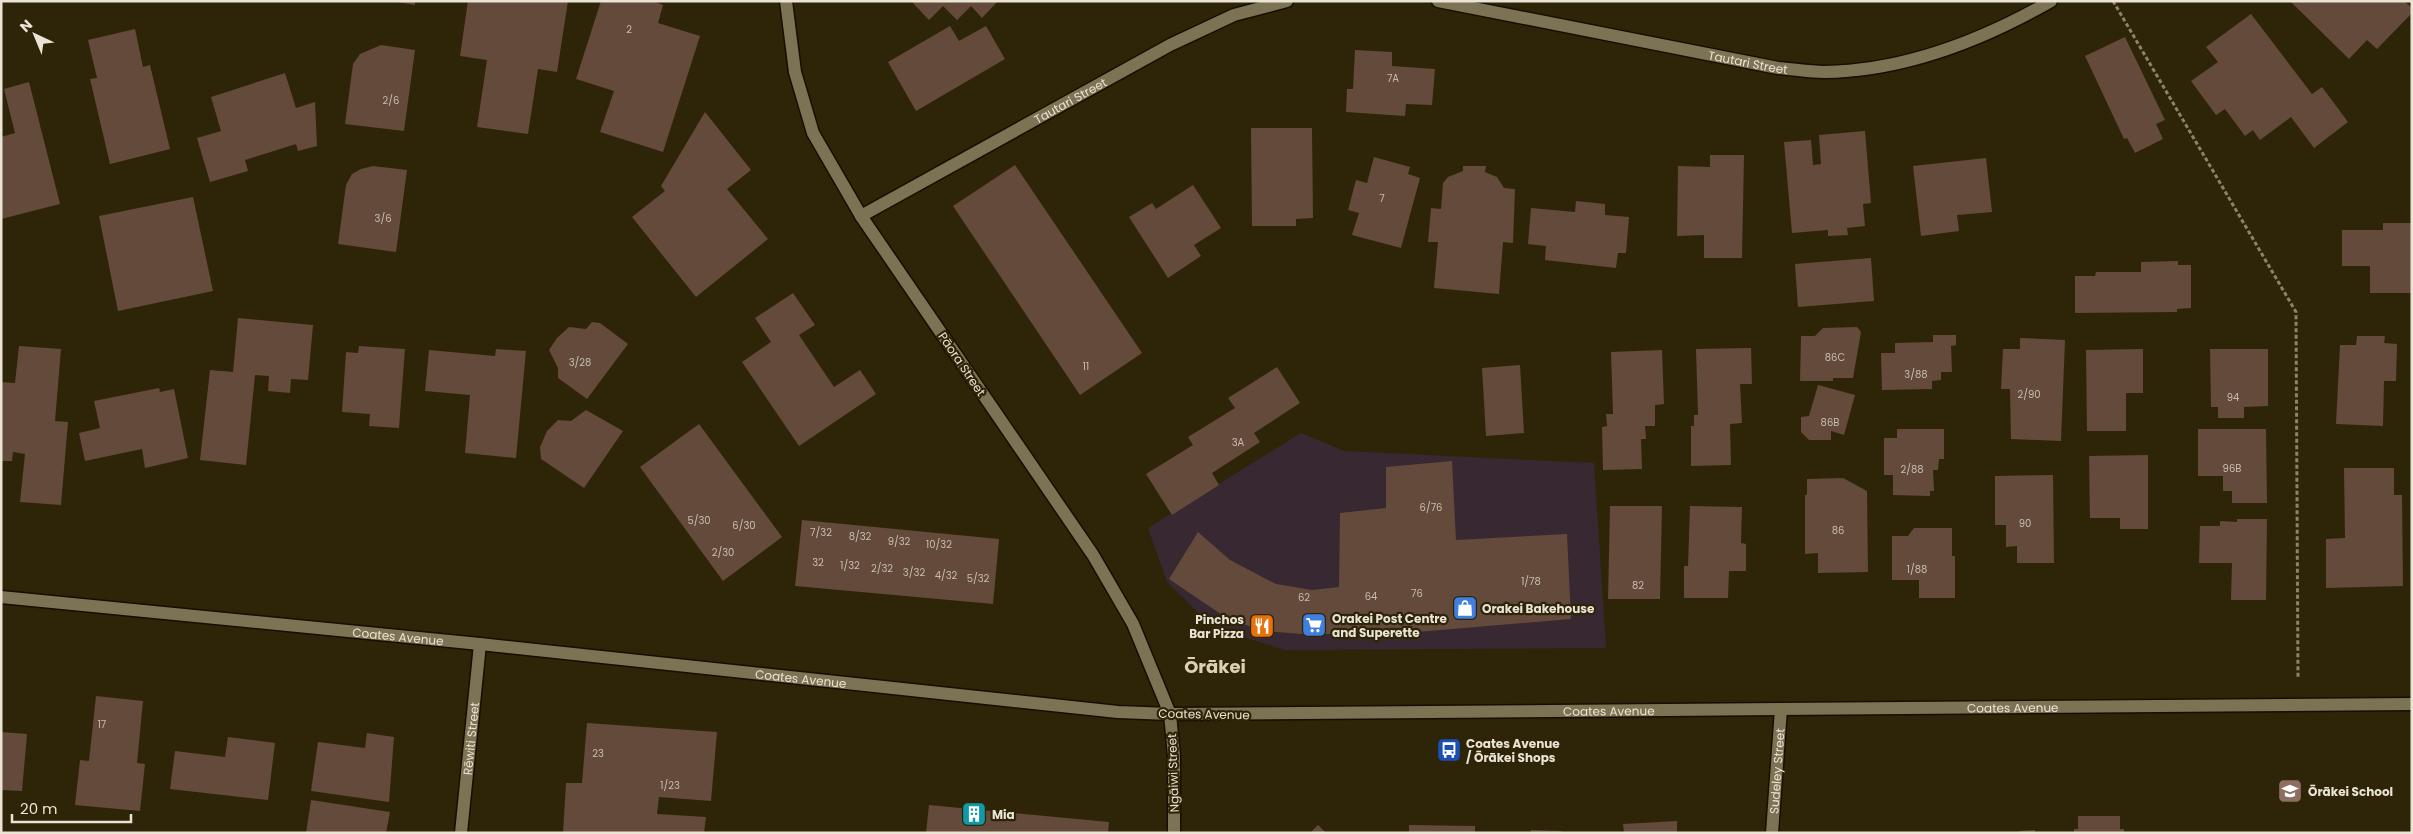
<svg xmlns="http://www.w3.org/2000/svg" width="2413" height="834" viewBox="0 0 2413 834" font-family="Poppins,sans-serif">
<rect width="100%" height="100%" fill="#2e2509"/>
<path fill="#382832" d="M1301,433L1344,451L1594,463L1606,648L1285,650L1213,627L1167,582L1148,528Z"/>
<path fill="#634a3a" d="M392,1H415V5Z
M468,1H568L557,72L538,69L528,134L477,127L487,60L460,56Z
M601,1H653L663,5L658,23L700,36L663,152L600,132L614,91L576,79Z
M911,1H998L982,18L971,6L957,20L943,6L929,20Z
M2290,1H2404L2412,8V13L2377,49L2367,40L2349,59Z
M2251,14L2312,94L2322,87L2348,122L2314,148L2291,117L2260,140L2253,130L2245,136L2225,109L2216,115L2191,81L2218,62L2206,47Z
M950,26L959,41L986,26L1005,59L916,111L888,62Z
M135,29L143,67L150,65L170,149L110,164L90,79L97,78L88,40Z
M2125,37L2165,120L2156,124L2163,139L2135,153L2127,138L2124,139L2085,56Z
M381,45L415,50L404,131L345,124L353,64L360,54Z
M1355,50L1392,52V66L1435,69L1432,105L1406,104L1405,116L1346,112L1347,89H1353Z
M285,73L296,108L315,102L317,146L298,151L296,144L245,160L248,171L210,182L197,138L221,131L211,97Z
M29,82L60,204L1,219V137L15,133L4,89Z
M705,112L751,170L727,189L768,239L696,297L632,217L665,191L661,186Z
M1251,128H1312L1313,218L1296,219V226H1252Z
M1865,131L1871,203L1863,204L1865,226L1847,228L1848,235L1828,236V230L1792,233L1784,142L1811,140L1813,165L1821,164L1819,135Z
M1710,155H1744L1742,258H1704V235L1677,236L1678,166L1710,167Z
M1374,157L1410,167L1408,174L1420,178L1401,248L1352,235L1359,213L1348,210L1356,180L1367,183Z
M1986,158L1992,212L1957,215L1959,231L1921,236L1913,166Z
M1015,165L1142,353L1080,395L953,206Z
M373,166L407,170L396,252L338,244L346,185L352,174L361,169Z
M1463,166H1486L1485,172L1497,177L1504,188L1515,189L1513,243L1503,242L1499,294L1434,288L1438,242H1428L1431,208L1441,209L1443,183L1448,177L1463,171Z
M1193,185L1221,228L1194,245L1201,256L1168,278L1129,217L1152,203L1156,209Z
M193,197L213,291L118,311L99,216Z
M1576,201L1605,204V215L1629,217L1626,253H1618L1616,268L1545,260L1546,246L1528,244L1531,208L1575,212Z
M2383,223H2412V293H2370V266H2342V230H2383Z
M1871,258L1874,301L1798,307L1795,264Z
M2178,261V265H2191V308L2177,309V312L2075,313V276H2095L2096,272H2141V262Z
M793,293L815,325L799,335L834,387L860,370L876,394L799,446L742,362L771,342L755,318Z
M238,318L313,325L308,380L291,379L290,393L268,391L269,376L255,375L246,465L200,460L210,370L233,372Z
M592,322L600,323L628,344L587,399L558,378V368L549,350L557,338L569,327L586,329Z
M1857,327L1861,332L1853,378H1833V381H1800L1801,336H1815L1823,328Z
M1933,335H1956V345L1951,346L1952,372H1941V380L1932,381V389L1882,390L1881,353H1895V343L1933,342Z
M2357,336H2385L2384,343L2397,344L2396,381H2384L2383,426L2336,424L2340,345H2356Z
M2020,338L2065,340L2061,441L2011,439L2010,389H2001L2003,349H2020Z
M19,346L61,349L55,421L68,422L61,505L20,502L25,454L13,452L12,461H1V382L15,383Z
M359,346L405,349L399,428L369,426L370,414L342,412L346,352L358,353Z
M1751,348L1752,384H1740L1742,423L1730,424L1731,465L1691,466V426H1694V415H1698L1696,349Z
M496,349L526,351L516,458L465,453L470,395L425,391L429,350L495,356Z
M2143,349V393H2126V431H2087L2086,350Z
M2210,349H2268V406L2244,407V418H2218V407H2211Z
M1662,350L1664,404L1655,405V426H1645L1646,439H1641L1642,469L1603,470L1602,427L1607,426L1606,414H1613L1611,352Z
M1520,365L1524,433L1486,436L1482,368Z
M1277,367L1300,403L1254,433L1260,442L1212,473L1219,485L1172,515L1146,474L1193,445L1188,437L1235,408L1228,398Z
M1818,385L1855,395L1844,435L1831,431V440H1809L1801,432V417L1809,416Z
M159,388L160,392L174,389L188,458L145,468L142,449L85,461L79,433L100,428L94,401Z
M586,410L623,431L584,488L541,459L540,447L547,431L558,420L571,421Z
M699,424L782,537L723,581L640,467Z
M1897,429H1944V459H1939L1938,470H1933L1934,491H1930V496L1893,495V475H1884V438H1897Z
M2198,429H2266L2267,503H2232V491H2223V476H2198Z
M2148,455V529H2120V518H2090L2089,456Z
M1452,461L1456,540L1567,534L1571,619L1393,634H1302L1262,631L1225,617L1169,579L1198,532L1230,560L1276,584L1312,590L1339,587L1340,513L1386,508V467Z
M2344,468H2394V495H2402L2403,586L2326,588V539L2345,538Z
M2053,475L2054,563H2017V546L2006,547V525H1995V476Z
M1843,478L1867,491L1868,572L1818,573V553L1805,554V495H1807V479Z
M1610,506H1662L1660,599H1608Z
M1690,506L1742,507L1741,543L1746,544V571H1729L1728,598H1684V566H1688Z
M2237,519H2267L2266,600H2231L2232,563H2199L2200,526H2220V521L2237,522Z
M802,520L999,539L993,604L795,586Z
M1914,528H1952V556H1955V598H1919V580H1892V536H1908Z
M96,696L143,701L137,763L145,764L140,811L75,805L80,760L89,761Z
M587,723L717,732L711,801L659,797L657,814L706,817L704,833H563L566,783H582Z
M1,732L27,734L22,791L1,790Z
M367,733L394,737L389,802L311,791L318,742L365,748Z
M228,737L275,743L268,800L170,789L175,751L225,757Z
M311,800L390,812L386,833H306Z
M929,805L1109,822L1108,833H926Z
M2078,816H2120V829H2124V833H2074V829H2078Z
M1677,821V833H1624L1623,824Z
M1318,825L1326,833H1310Z
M1409,825L1475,826V833H1409Z
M1531,830L1561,831V833H1531Z
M2035,830V833H2019V831Z"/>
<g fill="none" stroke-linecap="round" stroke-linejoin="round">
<defs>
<g id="minor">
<path id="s1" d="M1438,1L1778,68C1793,69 1809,72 1824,72C1905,71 1981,41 2051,1"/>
<path id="s2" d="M861,216L1170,45L1234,15L1287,1"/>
<path id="s3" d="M1,597L480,644L1118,712L1170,714L1133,624L1093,555L861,216L813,133L795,72L786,1"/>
<path id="s4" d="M461,833L480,644"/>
<path id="s5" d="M1772,833L1781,709"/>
</g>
<g id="tertiary">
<path id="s6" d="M1174,833V756L1170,714L2412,704"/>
</g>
</defs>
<use href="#minor" stroke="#160e00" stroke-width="15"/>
<use href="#tertiary" stroke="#160e00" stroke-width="15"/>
<path stroke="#8a836d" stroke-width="3" stroke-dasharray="4 2.5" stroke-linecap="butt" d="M2113,1L2296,312L2298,679"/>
<use href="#minor" stroke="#7c7254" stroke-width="12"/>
<use href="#tertiary" stroke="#7c7254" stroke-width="12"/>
</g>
<defs>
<symbol id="shop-square" viewBox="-11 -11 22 22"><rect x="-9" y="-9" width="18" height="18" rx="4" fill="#3f7fe0" stroke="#2e2509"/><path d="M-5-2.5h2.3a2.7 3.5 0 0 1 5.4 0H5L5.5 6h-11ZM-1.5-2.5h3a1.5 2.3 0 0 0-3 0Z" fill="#fff"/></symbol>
<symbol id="supermarket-square" viewBox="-11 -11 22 22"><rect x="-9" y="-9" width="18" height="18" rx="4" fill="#3f7fe0" stroke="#2e2509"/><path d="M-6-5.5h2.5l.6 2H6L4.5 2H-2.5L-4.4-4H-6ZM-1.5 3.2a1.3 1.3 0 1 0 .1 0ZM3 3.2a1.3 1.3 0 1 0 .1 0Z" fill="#fff"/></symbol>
<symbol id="restaurant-square" viewBox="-11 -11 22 22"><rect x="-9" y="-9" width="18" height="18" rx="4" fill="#e8710a" stroke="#2e2509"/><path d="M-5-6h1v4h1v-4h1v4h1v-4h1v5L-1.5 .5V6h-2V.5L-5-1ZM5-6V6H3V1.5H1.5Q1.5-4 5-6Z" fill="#fff"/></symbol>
<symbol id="bus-square" viewBox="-11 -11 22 22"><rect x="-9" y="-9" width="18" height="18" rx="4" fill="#1a4fb4" stroke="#2e2509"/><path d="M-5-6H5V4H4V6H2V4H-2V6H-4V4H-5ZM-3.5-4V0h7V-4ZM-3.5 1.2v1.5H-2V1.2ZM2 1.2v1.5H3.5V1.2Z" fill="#fff"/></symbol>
<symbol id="school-square" viewBox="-11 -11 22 22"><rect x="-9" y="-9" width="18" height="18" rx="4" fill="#8d6e63" stroke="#2e2509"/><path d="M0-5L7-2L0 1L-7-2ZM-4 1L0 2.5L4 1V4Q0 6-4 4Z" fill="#fff"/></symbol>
<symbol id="building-square" viewBox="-11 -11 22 22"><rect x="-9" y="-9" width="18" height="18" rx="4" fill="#0f9aa8" stroke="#2e2509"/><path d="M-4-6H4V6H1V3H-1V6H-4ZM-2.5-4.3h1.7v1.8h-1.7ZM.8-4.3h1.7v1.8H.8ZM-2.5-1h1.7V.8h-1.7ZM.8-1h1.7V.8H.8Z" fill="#fff"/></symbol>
</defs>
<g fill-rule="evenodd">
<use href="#shop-square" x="1451" y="594" width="28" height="28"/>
<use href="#supermarket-square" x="1300" y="611" width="28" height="28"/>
<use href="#restaurant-square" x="1248" y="612" width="28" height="28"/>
<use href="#bus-square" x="1435" y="736" width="28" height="28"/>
<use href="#school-square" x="2276" y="777" width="28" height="28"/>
<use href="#building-square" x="960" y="800" width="28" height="28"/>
</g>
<g text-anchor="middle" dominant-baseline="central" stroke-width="4.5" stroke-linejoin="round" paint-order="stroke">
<g font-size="10" fill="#c8beae">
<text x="629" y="29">2</text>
<text x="1393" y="78">7A</text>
<text x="391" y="100">2/6</text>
<text x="1382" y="198">7</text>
<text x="383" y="218">3/6</text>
<text x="1835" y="357">86C</text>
<text x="580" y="362">3/28</text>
<text x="1086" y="366">11</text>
<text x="1916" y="374">3/88</text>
<text x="2029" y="394">2/90</text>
<text x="2233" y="397">94</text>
<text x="1830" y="422">86B</text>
<text x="1238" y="442">3A</text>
<text x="2232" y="468">96B</text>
<text x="1912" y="469">2/88</text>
<text x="1431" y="507">6/76</text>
<text x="699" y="520">5/30</text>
<text x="2025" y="523">90</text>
<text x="744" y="525">6/30</text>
<text x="1838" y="530">86</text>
<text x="821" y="532">7/32</text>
<text x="860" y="536">8/32</text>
<text x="899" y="541">9/32</text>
<text x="939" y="544">10/32</text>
<text x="723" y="552">2/30</text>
<text x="818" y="562">32</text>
<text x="850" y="565">1/32</text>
<text x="882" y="568">2/32</text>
<text x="1917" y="569">1/88</text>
<text x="914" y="572">3/32</text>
<text x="946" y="575">4/32</text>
<text x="978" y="578">5/32</text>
<text x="1531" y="581">1/78</text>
<text x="1638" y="585">82</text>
<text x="1417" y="593">76</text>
<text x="1371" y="596">64</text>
<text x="1304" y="597">62</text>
<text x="102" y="724">17</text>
<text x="598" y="753">23</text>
<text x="670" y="785">1/23</text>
</g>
<g font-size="12" fill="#eae4d4" stroke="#2e2509">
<text stroke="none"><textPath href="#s1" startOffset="316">Tautari Street</textPath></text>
<text stroke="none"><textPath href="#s2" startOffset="239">Tautari Street</textPath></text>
<text transform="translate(962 364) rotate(56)">Pāora Street</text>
<text stroke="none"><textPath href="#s3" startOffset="399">Coates Avenue</textPath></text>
<text stroke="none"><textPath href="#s3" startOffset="804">Coates Avenue</textPath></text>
<text stroke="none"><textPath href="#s6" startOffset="962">Coates Avenue</textPath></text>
<text stroke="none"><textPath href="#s6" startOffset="558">Coates Avenue</textPath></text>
<text transform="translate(1204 714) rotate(1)">Coates Avenue</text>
<text stroke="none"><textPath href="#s4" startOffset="95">Rēwiti Street</textPath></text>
<text stroke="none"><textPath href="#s5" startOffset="62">Sudeley Street</textPath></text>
<text transform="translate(1173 773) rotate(-92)">Ngāiwi Street</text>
</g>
<g font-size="12" font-weight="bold" fill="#eae4d4" stroke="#2e2509" text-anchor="start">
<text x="1482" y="608">Orakei Bakehouse</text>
<text x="1332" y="618">Orakei Post Centre<tspan x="1332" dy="14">and Superette</tspan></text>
<text x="1244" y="619" text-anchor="end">Pinchos<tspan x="1244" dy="14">Bar Pizza</tspan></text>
<text x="1466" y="743">Coates Avenue<tspan x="1466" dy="14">/ Ōrākei Shops</tspan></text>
<text x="2308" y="791">Ōrākei School</text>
<text x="992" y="814">Mia</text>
</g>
<g font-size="18" font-weight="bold" fill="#ddd1b1" stroke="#2e2509">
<text x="1215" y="666">Ōrākei</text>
</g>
</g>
<rect width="2413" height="834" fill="none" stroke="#eae4d4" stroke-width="5"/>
<g transform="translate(35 35) rotate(316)" stroke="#2e2509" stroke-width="4" paint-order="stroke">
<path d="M0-4L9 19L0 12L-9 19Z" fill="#eae4d4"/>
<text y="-8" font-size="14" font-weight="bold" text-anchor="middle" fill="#eae4d4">N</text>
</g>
<path d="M12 814v8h119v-8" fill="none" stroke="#eae4d4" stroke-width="2.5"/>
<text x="20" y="814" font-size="15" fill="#eae4d4" stroke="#2e2509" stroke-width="4" paint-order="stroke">20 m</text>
</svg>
